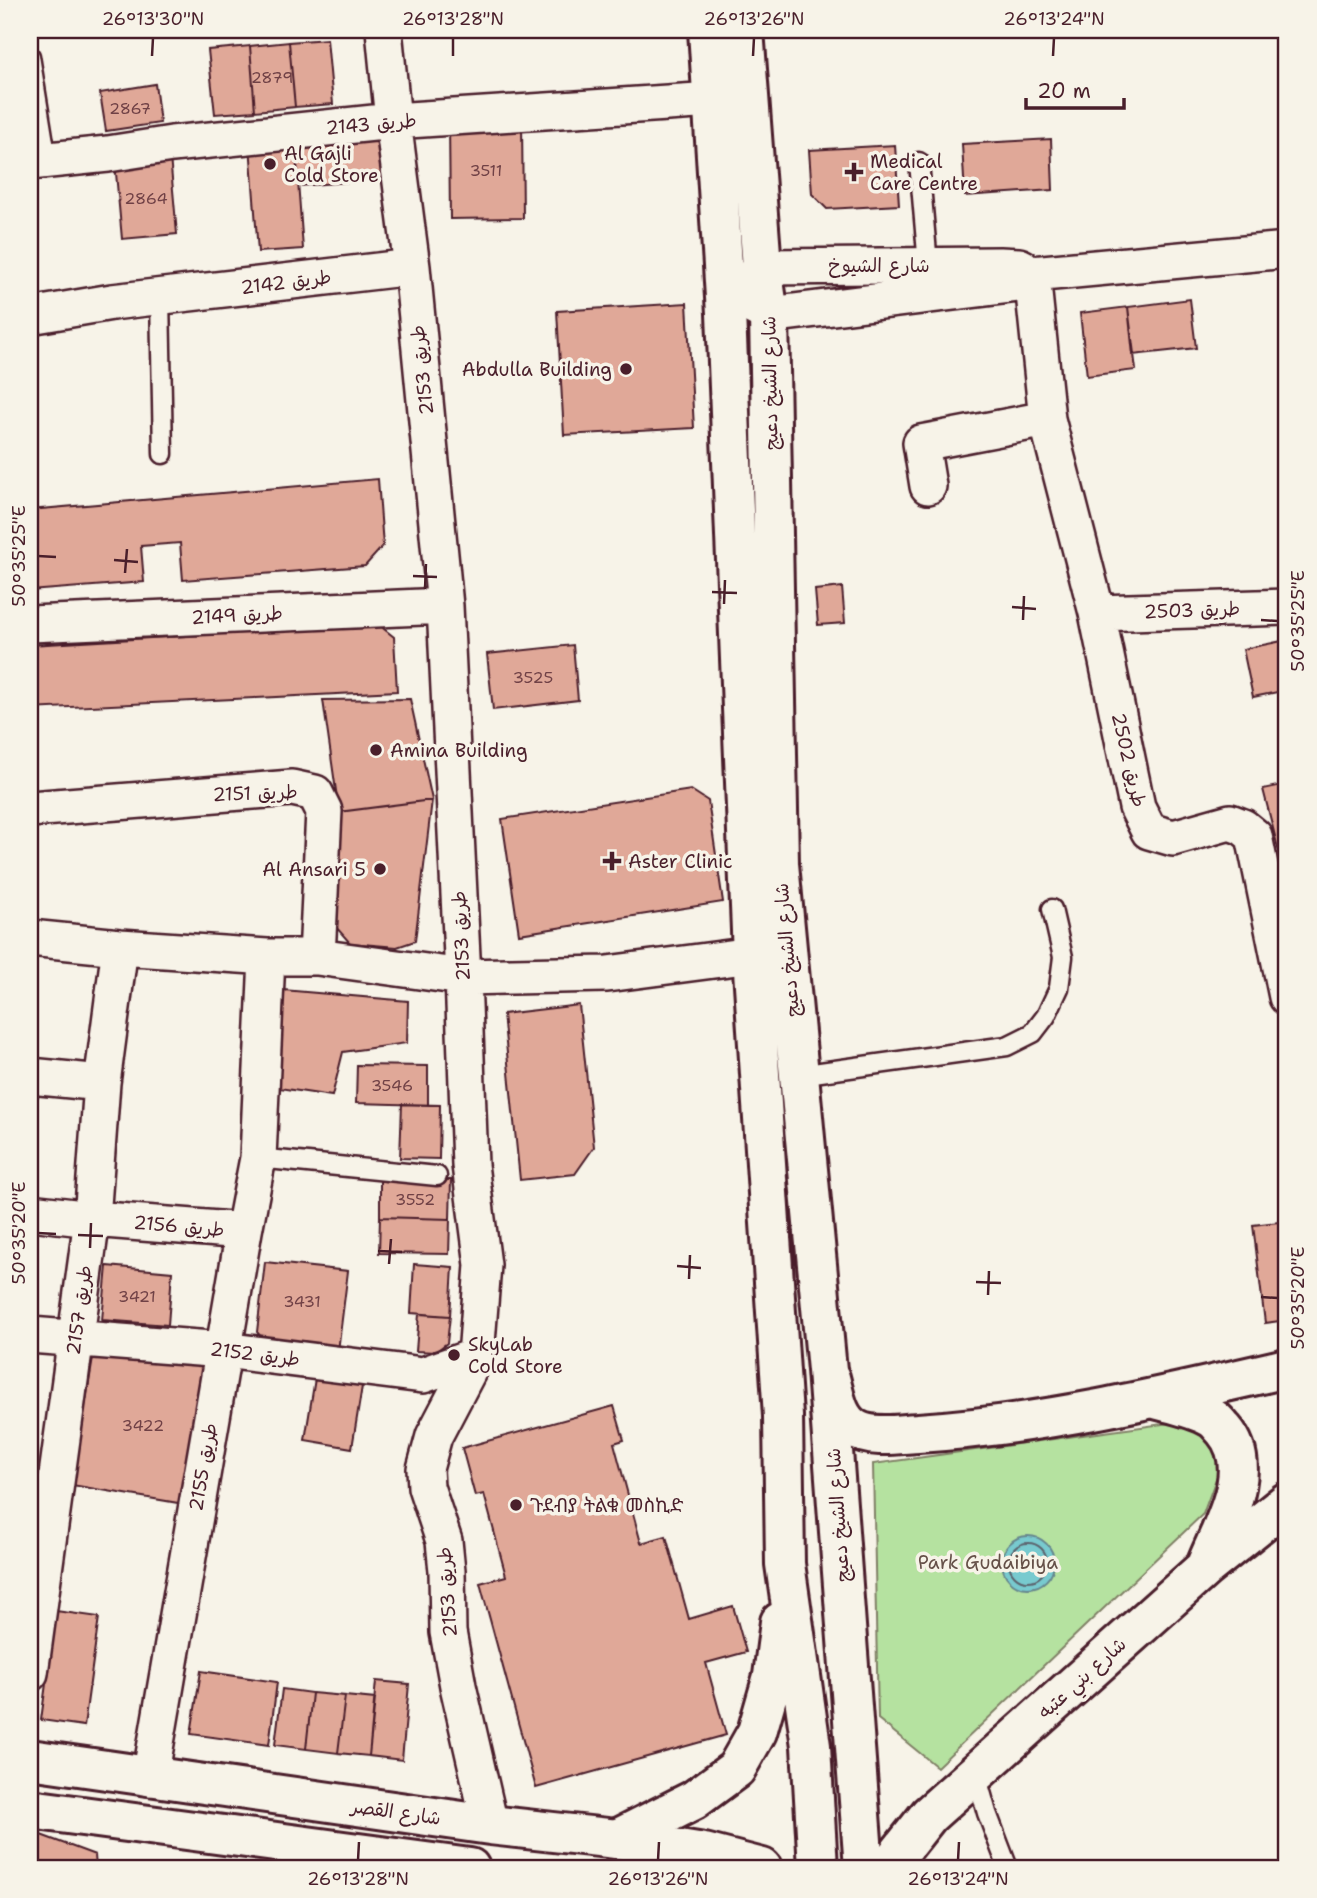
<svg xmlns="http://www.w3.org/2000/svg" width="1317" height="1898" viewBox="0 0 1317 1898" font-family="'Shantell Sans','Playpen Sans Arabic','Noto Sans Ethiopic',sans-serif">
<rect width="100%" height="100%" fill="#f7f3e8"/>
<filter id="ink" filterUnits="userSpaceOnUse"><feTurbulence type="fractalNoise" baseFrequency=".0143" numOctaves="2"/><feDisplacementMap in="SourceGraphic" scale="14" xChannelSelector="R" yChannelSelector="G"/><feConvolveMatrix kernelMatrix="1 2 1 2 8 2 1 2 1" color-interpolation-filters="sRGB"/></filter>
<g filter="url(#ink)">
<path fill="#b5e2a0" stroke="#808066" stroke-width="2" d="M1199,1419L1221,1465L1203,1514L937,1767L878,1719L873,1464Z"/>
<path fill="#78cacf" stroke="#66868d" stroke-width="2" d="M1002 1562a26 26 0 1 1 52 0a26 26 0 1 1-52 0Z"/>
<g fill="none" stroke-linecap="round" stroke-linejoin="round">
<path stroke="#5c636d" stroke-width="2" d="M1009 1562a19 19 0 1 1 38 0a19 19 0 1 1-38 0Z"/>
</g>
<path fill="#e0a898" stroke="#4a1f2b" stroke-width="2" d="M327,39L333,104L295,107L289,42Z
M289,42L295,107L255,111L250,46Z
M250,46L255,111L215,114L208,50Z
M155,84L160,123L106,131L100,93Z
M449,122H522L523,218L450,219Z
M384,134L399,178L299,186L295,141Z
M1051,139L1053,190L965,196L962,144Z
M295,141L303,249L258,252L250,145Z
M895,145L899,205L827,209L812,194L809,150Z
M170,157L177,234L122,239L115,162Z
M1190,299L1196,348L1133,355L1128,307Z
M687,303L694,428L564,435L557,311Z
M1128,307L1136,370L1087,376L1080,313Z
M378,479L383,546L365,566L183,580L180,543L141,546L144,582L30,591V510Z
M842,587L845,623L818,625L815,590Z
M379,625L394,637L397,691L30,709V645Z
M1287,640V690L1253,697L1243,649Z
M573,645L578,700L493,710L487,654Z
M410,699L432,800L339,812L323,700Z
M1287,784V849L1279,852L1263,789Z
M691,790L708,801L723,902L519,934L502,819Z
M432,800L415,941L397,947L350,943L335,926L339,812Z
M283,990L408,1001L407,1043L343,1052L332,1096L266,1086Z
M579,1005L594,1147L575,1174L520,1180L503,1014Z
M357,1065L428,1066V1105L356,1103Z
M402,1104L440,1105L439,1159L400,1158Z
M380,1179L451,1180L450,1219L380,1217Z
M380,1217L450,1219L449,1254L379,1253Z
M1287,1221V1320L1265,1323L1253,1225Z
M265,1262L348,1271L338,1351L266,1343L257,1332Z
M414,1264L453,1267L450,1316L411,1313Z
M107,1266L172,1272L168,1325L102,1320Z
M419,1314L450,1316L447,1343L435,1352L416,1351Z
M104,1346L214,1365L190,1505L72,1485L93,1358Z
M317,1366L364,1374L352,1448L305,1440Z
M614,1406L624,1440L614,1443L641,1543L666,1536L689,1619L733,1606L746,1652L706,1663L726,1735L536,1788L480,1583L506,1576L484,1494L475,1496L462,1448Z
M56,1611L99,1617L84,1726L41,1720Z
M201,1671L277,1682L269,1745L191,1734Z
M376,1681L409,1684L402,1760L369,1756Z
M282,1689L312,1693L306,1749L275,1745Z
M312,1693L345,1696L338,1753L306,1749Z
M345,1696L375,1699L369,1756L338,1753Z
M30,1831L95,1855L96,1868H30Z"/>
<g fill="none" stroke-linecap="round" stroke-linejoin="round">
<defs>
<path id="service" d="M30,56L47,161
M919,162L928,265
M160,296L163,454
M799,1075L1007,1046L1033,1033L1046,1016L1059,988L1063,957L1052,909
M258,1158L437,1176
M976,1774L987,1813L1008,1868"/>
<path id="minor" d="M384,30L393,121L412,267L445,606L463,977L470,1165L483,1265L476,1356L434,1436L425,1469L426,1487L444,1541L447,1571L448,1632L458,1686L490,1825
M30,162L108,154L172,144L393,121L713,100
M1032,274L1047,419L1097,613L1137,807L1149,831L1173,838L1230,822L1243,827L1254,836L1287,997
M724,283L746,303L769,315L1019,284L1032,274L1287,250
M742,287L762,267L1000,265L1019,266L1023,268
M30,316L112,302L412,267
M928,486L921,443L1047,419
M1097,613L1287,607
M30,624L445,606
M30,809L292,788L315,793L324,811L317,957
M30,938L120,947L267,957H317L463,977L607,974L752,955
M30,1076L102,1083
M30,1212L92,1219L244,1231
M30,1335L224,1350L423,1375L476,1356
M30,1673L92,1219L102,1083L120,947
M150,1778L244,1231L258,1158L267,957"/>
<path id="secondary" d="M830,1378C835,1396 837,1418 855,1429C872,1439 899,1434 918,1433C1043,1425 1166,1396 1287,1368
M1155,1399C1174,1404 1196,1408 1212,1418C1217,1421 1220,1426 1224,1430C1257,1468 1223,1524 1207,1563
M30,1759L490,1825L617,1839L704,1853L762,1868
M30,1809L470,1868
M891,1868L895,1858L929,1815L1205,1568L1287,1502"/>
<path id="primary" d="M708,30L726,313L752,955L783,1416L785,1564L811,1746L818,1868
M744,30L762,267L769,315L779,864L827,1370L864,1868
M617,1839L694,1800L736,1769L757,1732L773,1676L780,1622"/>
</defs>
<use href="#service" stroke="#4a1f2b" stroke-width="23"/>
<use href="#minor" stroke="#4a1f2b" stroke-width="40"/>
<use href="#secondary" stroke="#4a1f2b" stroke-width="44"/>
<use href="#primary" stroke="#4a1f2b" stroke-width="44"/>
<use href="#service" stroke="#f7f3e8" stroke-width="18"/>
<use href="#minor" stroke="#f7f3e8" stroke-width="35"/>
<use href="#secondary" stroke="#f7f3e8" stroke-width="38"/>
<use href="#primary" stroke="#f7f3e8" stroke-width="38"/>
</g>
</g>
<path fill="none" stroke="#4a1f2b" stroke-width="2.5" d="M152,56L153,38M453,56V38M753,56L754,38M1053,56L1054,38M38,556L56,557M114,560L138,562M125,573L127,549M413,576L437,577M425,589L426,564M712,592L737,593M724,604L725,580M1012,607L1036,609M1023,620L1024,596M1261,620L1278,621M38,1233L56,1234M78,1235L103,1236M90,1248L91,1223M378,1251L402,1252M389,1264L391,1239M677,1266L701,1268M689,1279L690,1255M976,1282L1001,1283M988,1295L989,1271M1261,1297L1278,1298M358,1860L359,1842M658,1860L659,1842M958,1860L959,1842"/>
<g fill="#4a1f2b" stroke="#f7f3e8" stroke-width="2.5">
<circle cx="270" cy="164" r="7"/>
<path d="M850.5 161.5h7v7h7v7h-7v7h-7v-7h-7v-7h7z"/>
<circle cx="626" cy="369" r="7"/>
<circle cx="376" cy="750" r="7"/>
<path d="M608.5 850.5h7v7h7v7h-7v7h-7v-7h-7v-7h7z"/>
<circle cx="380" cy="869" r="7"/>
<circle cx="454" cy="1355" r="7"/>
<circle cx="516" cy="1505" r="7"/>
</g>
<g text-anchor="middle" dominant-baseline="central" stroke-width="7" stroke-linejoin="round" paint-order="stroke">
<g font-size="16" fill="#704146">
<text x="272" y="77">2879</text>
<text x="130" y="108">2867</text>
<text x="486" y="170">3511</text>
<text x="146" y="198">2864</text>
<text x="533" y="677">3525</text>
<text x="392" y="1085">3546</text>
<text x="415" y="1199">3552</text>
<text x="137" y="1296">3421</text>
<text x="302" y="1301">3431</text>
<text x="143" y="1425">3422</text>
</g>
<g font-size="19" fill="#4a1f2b" stroke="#f7f3e8">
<text transform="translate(371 124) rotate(-5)">طريق 2143</text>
<text x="879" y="265">شارع الشيوخ</text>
<text transform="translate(286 282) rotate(-7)">طريق 2142</text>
<text transform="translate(422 370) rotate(-96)">طريق 2153</text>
<text transform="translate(770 383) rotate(-91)">شارع الشيخ دعيج</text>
<text transform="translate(1192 610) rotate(-2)">طريق 2503</text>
<text transform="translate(237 615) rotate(-3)">طريق 2149</text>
<text transform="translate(1129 760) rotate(77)">طريق 2502</text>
<text transform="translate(255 793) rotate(-2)">طريق 2151</text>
<text transform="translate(461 936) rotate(-93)">طريق 2153</text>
<text transform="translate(787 950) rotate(-95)">شارع الشيخ دعيج</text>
<text transform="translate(179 1226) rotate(5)">طريق 2156</text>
<text transform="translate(79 1310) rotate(-82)">طريق 2157</text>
<text transform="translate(255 1354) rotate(7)">طريق 2152</text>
<text transform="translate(203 1467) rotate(-80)">طريق 2155</text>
<text transform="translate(838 1515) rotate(-94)">شارع الشيخ دعيج</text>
<text transform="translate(447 1592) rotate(-94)">طريق 2153</text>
<text transform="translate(1082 1678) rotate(-42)">شارع بني عتبه</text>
<text transform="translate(396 1812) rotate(8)">شارع القصر</text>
</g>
<g font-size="19" fill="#4a1f2b" stroke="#f7f3e8" text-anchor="start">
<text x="284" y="153">Al Gajli<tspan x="284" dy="22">Cold Store</tspan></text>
<text x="870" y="161">Medical<tspan x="870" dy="22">Care Centre</tspan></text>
<text x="612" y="369" text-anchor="end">Abdulla Building</text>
<text x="390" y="750">Amina Building</text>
<text x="628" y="861">Aster Clinic</text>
<text x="366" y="869" text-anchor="end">Al Ansari 5</text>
<text x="468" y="1344">SkyLab<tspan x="468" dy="22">Cold Store</tspan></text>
<text x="530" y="1505">ጉደብያ ትልቁ መስኪድ</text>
</g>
<g font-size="19" fill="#655048" stroke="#f7f3e8">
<text x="988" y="1562">Park Gudaibiya</text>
</g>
</g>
<rect width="1317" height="1898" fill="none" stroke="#f7f3e8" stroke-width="77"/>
<path d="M1026 98v10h98v-10" fill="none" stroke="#4a1f2b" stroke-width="3.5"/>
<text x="1037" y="98" font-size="21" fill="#4a1f2b" stroke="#f7f3e8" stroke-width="5" paint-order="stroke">20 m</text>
<rect x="38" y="38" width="1240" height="1822" fill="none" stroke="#4a1f2b" stroke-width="2.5"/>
<g font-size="18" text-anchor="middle" fill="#4a1f2b">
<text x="153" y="25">26°13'30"N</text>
<text x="453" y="25">26°13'28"N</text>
<text x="754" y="25">26°13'26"N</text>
<text x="1054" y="25">26°13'24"N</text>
<text transform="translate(19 556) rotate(-90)" y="6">50°35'25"E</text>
<text transform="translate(1298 621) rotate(-90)" y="6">50°35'25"E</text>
<text transform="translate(19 1233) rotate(-90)" y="6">50°35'20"E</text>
<text transform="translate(1298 1298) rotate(-90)" y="6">50°35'20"E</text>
<text x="358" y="1885">26°13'28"N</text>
<text x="658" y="1885">26°13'26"N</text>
<text x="958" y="1885">26°13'24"N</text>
</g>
</svg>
